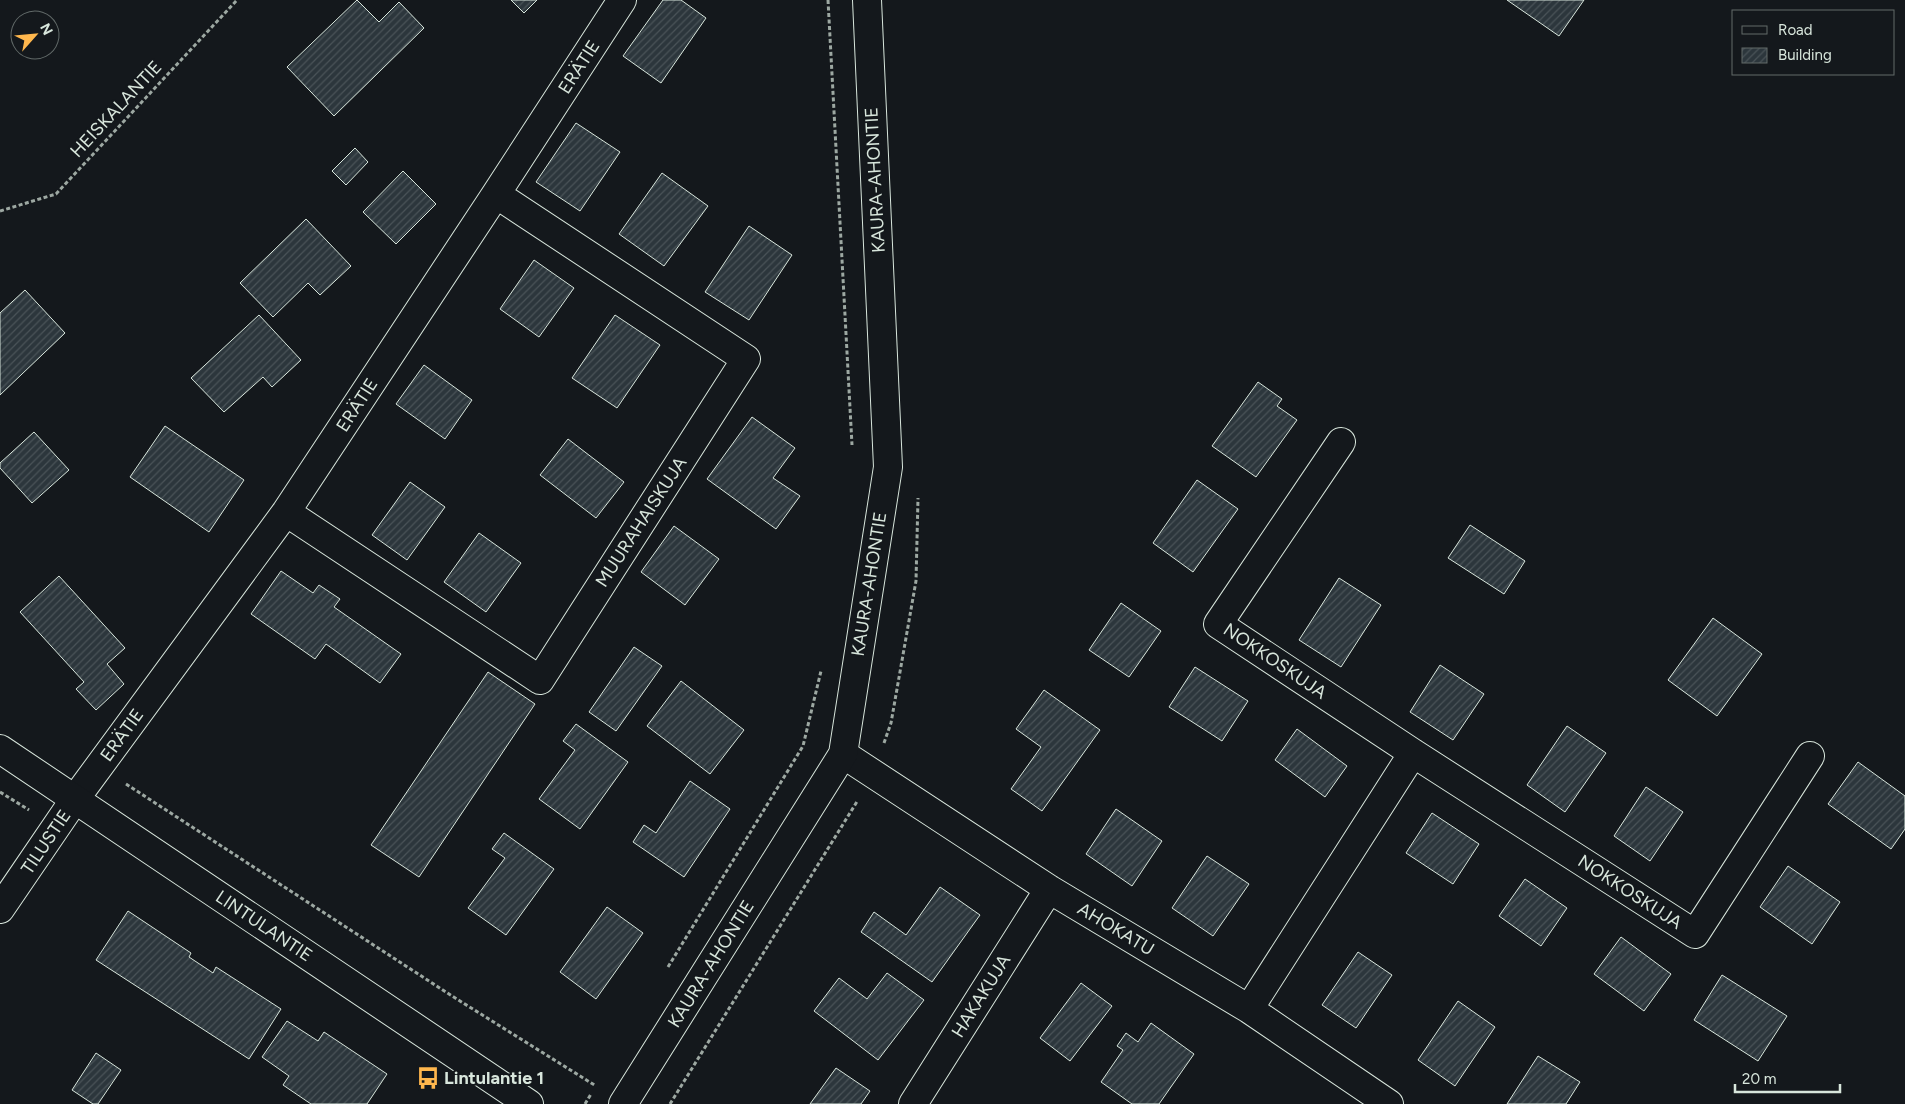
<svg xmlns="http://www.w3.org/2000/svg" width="1905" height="1104" viewBox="0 0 1905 1104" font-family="Figtree,sans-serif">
<defs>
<pattern id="building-hatch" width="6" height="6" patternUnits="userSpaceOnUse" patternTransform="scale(1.25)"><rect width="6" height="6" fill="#2c363c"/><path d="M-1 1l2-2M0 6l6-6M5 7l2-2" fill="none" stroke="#4a5358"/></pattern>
</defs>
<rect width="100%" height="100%" fill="#14181c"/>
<path fill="url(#building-hatch)" stroke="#d8e6dc" d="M357,0L379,22L399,2L424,28L334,116L287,67Z
M511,0H537L524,13Z
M663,0H681L706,18L661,83L623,56Z
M1507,0H1584L1559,36Z
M576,123L620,152L580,211L536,182Z
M355,148L368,162L346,185L332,171Z
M403,171L436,204L396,244L363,212Z
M662,173L708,206L664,266L619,234Z
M306,219L351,266L320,295L308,283L273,317L240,283Z
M749,226L792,255L749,320L705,292Z
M534,260L574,288L539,337L500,309Z
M25,290L65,333L0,395V313Z
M259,315L301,360L272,387L263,377L224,412L191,378Z
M615,315L660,345L617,408L572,378Z
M424,365L472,400L445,439L396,404Z
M1258,382L1282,399L1277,406L1297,420L1256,477L1212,446Z
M752,417L795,448L773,478L800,496L776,529L707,479Z
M165,426L244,480L209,532L130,477Z
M34,432L69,470L32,503L0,468V463Z
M568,439L624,482L596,518L540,475Z
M1197,480L1238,509L1193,572L1153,543Z
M410,482L445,507L407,560L372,535Z
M1470,525L1525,561L1504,594L1448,558Z
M674,526L719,559L685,605L641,572Z
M479,533L521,563L486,612L444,582Z
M281,571L313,593L319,585L340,599L334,607L401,654L380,683L326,644L315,659L251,614Z
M59,576L125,648L107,664L124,684L96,710L76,689L84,682L20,612Z
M1339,578L1381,605L1341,667L1299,640Z
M1121,603L1161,631L1129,677L1089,650Z
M1713,618L1762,654L1717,716L1668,680Z
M634,647L662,666L616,731L589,712Z
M1440,665L1484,694L1453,740L1410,712Z
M1195,667L1248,701L1222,741L1169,707Z
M488,672L535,704L419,877L371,845Z
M681,681L744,730L710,774L647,726Z
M1044,690L1100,730L1042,811L1011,789L1041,747L1016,729Z
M576,724L628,762L580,829L539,799L575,750L563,741Z
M1567,726L1606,753L1565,812L1527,785Z
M1297,729L1347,766L1325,797L1275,760Z
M1858,762L1905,796V829L1891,849L1828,804Z
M690,781L730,809L684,877L633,842L644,825L656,833Z
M1646,787L1683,812L1650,861L1614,836Z
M1116,809L1162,841L1132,886L1086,854Z
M1432,813L1479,844L1453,884L1406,853Z
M504,833L554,869L506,935L468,908L505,858L492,849Z
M1207,856L1249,884L1213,936L1172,908Z
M1788,866L1840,902L1812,944L1760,907Z
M1525,879L1567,908L1541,946L1499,916Z
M940,887L980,915L932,982L861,932L874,912L906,935Z
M607,907L643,933L596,999L560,972Z
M128,911L191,953L189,957L213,973L216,967L281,1009L249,1059L96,960Z
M1621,937L1671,974L1644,1011L1594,974Z
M1358,952L1392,975L1356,1028L1322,1005Z
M887,973L924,1000L878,1060L814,1011L839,978L867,999Z
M1722,975L1787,1016L1758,1061L1694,1020Z
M1081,983L1112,1006L1070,1061L1040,1038Z
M1458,1001L1495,1027L1455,1086L1418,1060Z
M287,1021L318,1041L324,1032L387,1074L367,1104H311L283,1085L289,1076L262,1057Z
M1151,1023L1194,1054L1159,1104H1132L1101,1082L1123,1050L1117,1046L1126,1033L1138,1042Z
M96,1053L121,1070L98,1104H93L72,1090Z
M1538,1056L1580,1082L1566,1104H1507Z
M836,1068L870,1091L861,1104H810Z"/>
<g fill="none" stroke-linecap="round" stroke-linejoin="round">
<defs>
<path id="minor" d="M1341,442L1218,624L1413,753L1695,934L1810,756
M286,512L540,680L746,359L496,194
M843,754L1049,889L1249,1009L1389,1104
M0,909L75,799L286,512L496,194L622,0
M1249,1009L1413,753
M913,1104L1049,889"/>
<path id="tertiary" d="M0,749L529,1104
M623,1104L843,754L888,467L867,0"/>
</defs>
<use href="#minor" stroke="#d8e6dc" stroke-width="30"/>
<use href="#tertiary" stroke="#d8e6dc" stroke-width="30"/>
<path stroke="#9da8a2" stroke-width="3" stroke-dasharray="4 2.5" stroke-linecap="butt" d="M828,0L852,445
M0,211L56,194L237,0
M884,743L891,723L916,581L918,498
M126,784L452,996L596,1086
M0,792L29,810
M668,967L803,746L821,671
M585,1104L591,1094
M670,1104L858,800"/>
<use href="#minor" stroke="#14181c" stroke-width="28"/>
<use href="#tertiary" stroke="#14181c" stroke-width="28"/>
</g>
<defs>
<symbol id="bus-bare" viewBox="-9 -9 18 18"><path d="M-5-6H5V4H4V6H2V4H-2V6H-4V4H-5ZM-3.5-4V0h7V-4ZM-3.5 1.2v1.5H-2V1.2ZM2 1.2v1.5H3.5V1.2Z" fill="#ffb74d" stroke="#14181c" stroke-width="2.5" paint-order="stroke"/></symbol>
</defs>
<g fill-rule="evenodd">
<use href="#bus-bare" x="412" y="1062" width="32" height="32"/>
</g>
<g text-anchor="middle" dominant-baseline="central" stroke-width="4" stroke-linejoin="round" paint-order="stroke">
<g font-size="18" fill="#d8e6dc" stroke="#14181c">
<text transform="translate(579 67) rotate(-57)">ERÄTIE</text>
<text transform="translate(116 109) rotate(-47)">HEISKALANTIE</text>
<text transform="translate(875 180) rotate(-93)">KAURA-AHONTIE</text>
<text transform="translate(357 405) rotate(-57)">ERÄTIE</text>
<text transform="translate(641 522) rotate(-57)">MUURAHAISKUJA</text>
<text transform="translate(869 584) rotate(-81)">KAURA-AHONTIE</text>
<text transform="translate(1275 661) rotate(34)">NOKKOSKUJA</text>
<text transform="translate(122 735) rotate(-54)">ERÄTIE</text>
<text transform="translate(46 842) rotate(-56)">TILUSTIE</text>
<text transform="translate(1630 892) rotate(33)">NOKKOSKUJA</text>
<text transform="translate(264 926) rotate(34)">LINTULANTIE</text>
<text transform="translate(1116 929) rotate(31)">AHOKATU</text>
<text transform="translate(711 964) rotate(-58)">KAURA-AHONTIE</text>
<text transform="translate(981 996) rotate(-58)">HAKAKUJA</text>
</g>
<g font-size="18" font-weight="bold" fill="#d8e6dc" stroke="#14181c" text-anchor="start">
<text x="444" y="1078">Lintulantie 1</text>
</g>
</g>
<rect x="1732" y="10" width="162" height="65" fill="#14181c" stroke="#626a69"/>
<rect x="1742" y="26" width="25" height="8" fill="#14181c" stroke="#626a69"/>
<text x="1778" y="35" font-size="15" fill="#d8e6dc">Road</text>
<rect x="1742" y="48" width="25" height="15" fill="url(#building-hatch)" stroke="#626a69"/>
<text x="1778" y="60" font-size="15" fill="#d8e6dc">Building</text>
<g transform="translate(35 35) rotate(63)"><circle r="24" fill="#14181c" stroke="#626a69"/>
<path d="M0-4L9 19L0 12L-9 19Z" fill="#ffb74d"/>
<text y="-8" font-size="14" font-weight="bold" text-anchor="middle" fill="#d8e6dc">N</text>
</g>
<path d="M1735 1084v8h105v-8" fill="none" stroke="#d8e6dc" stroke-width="2.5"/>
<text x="1742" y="1084" font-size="15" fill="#d8e6dc" stroke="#14181c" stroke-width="4" paint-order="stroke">20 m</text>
</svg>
